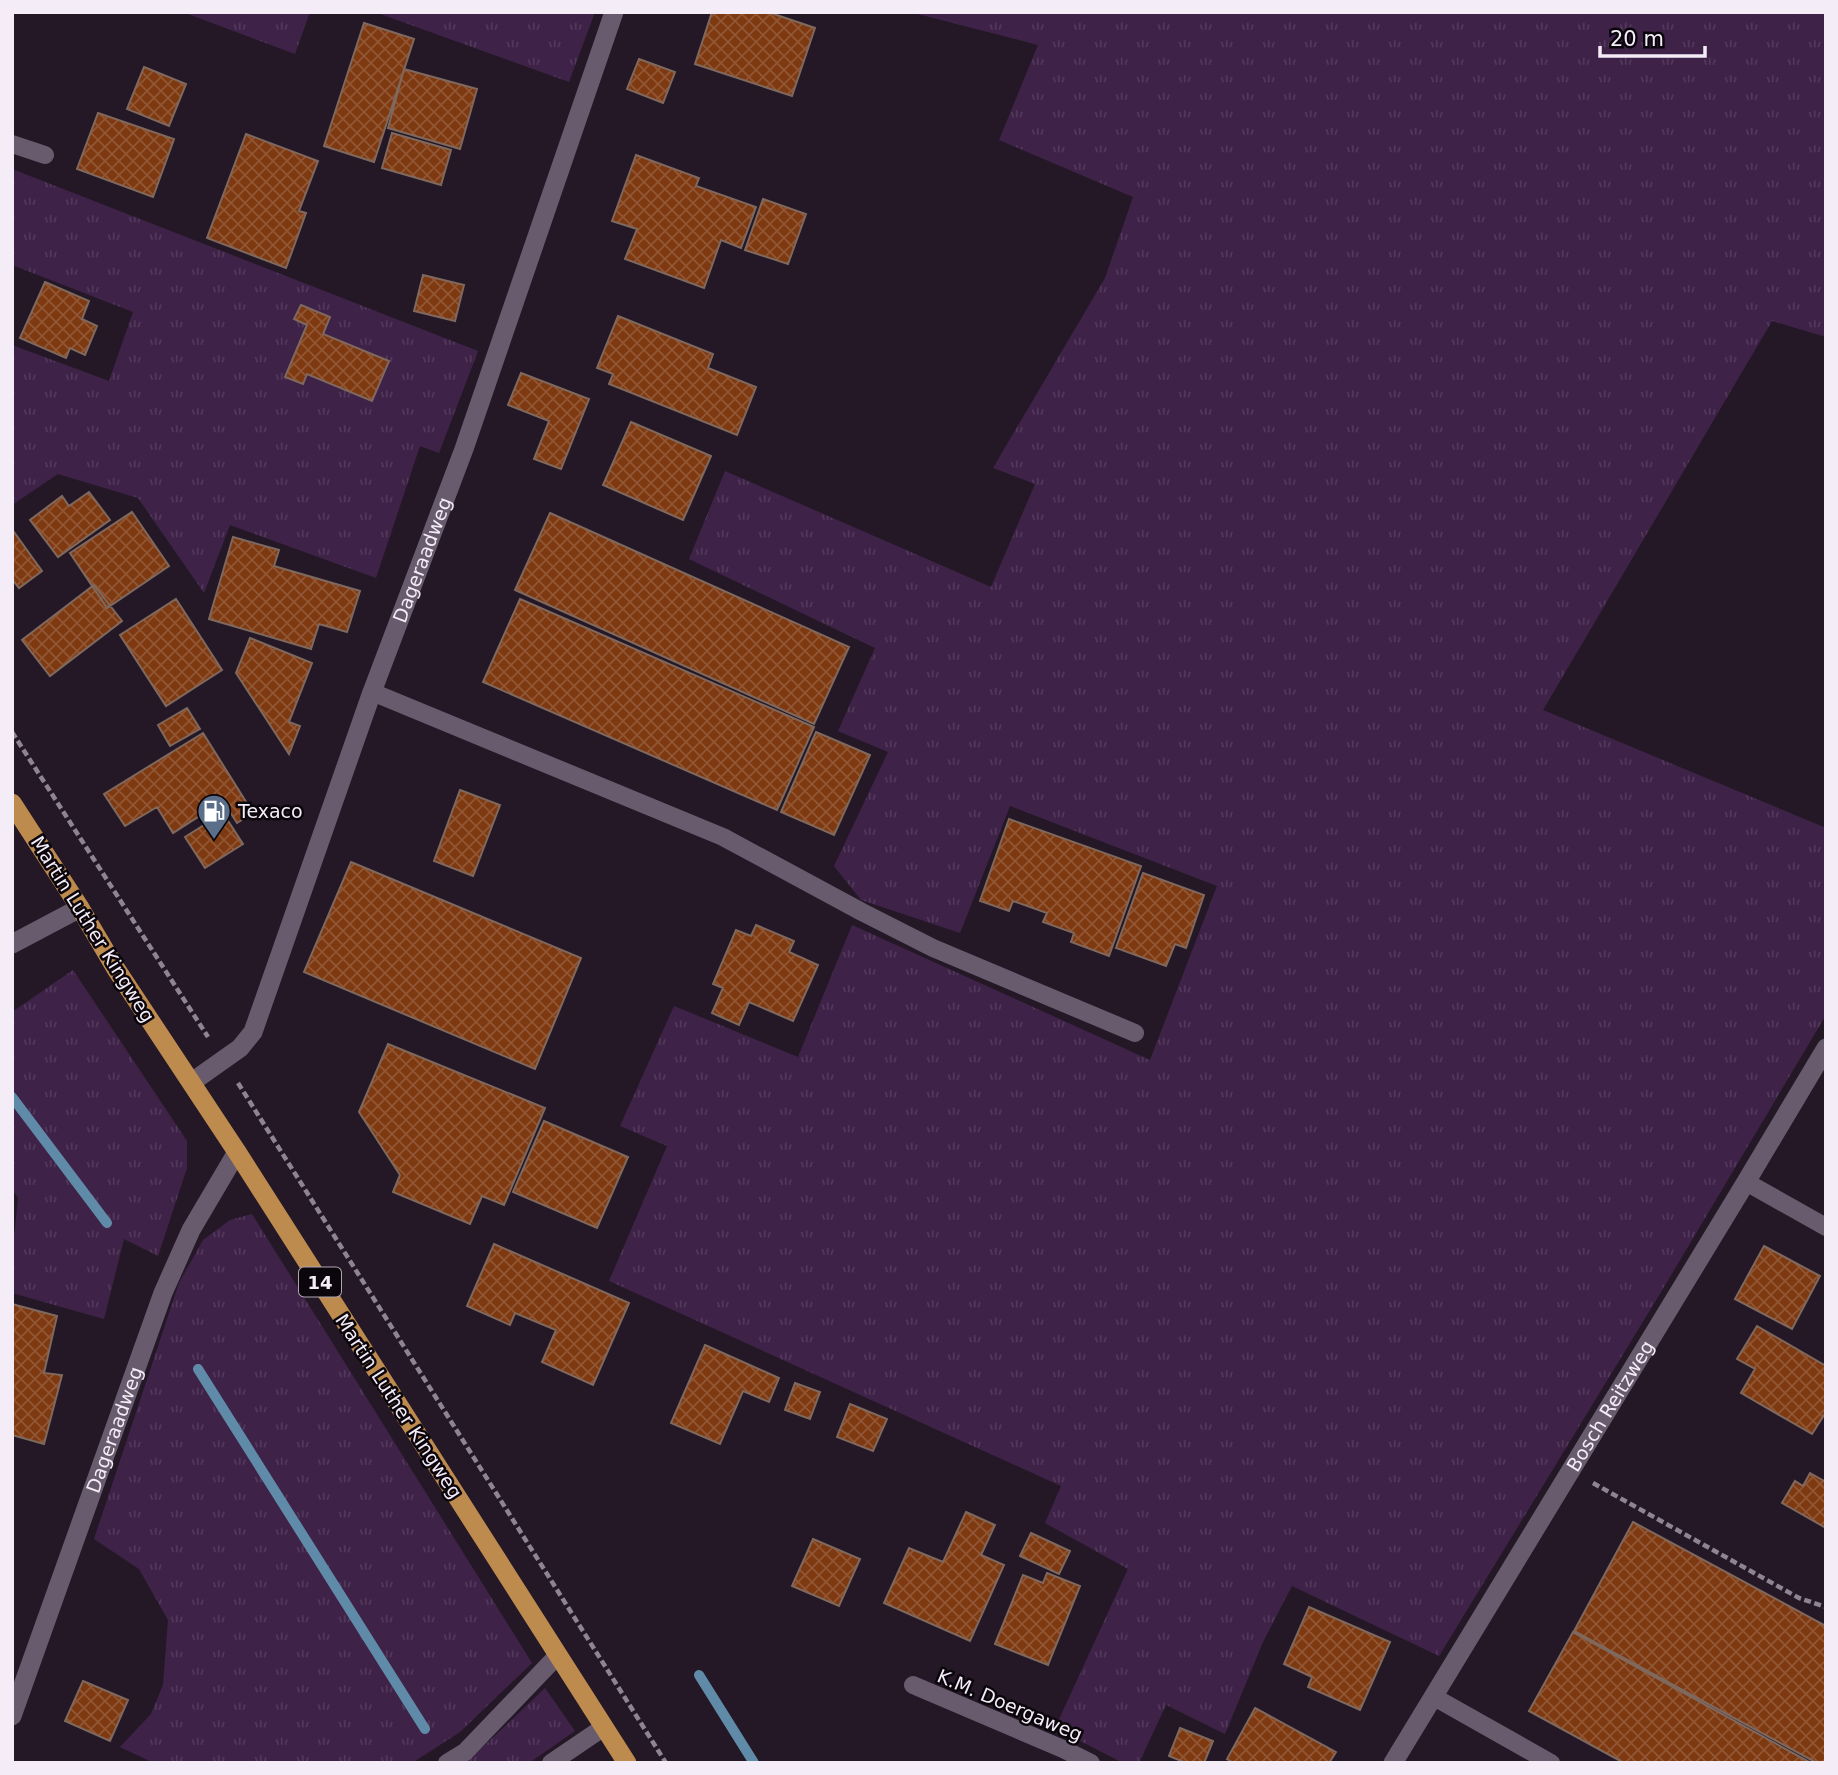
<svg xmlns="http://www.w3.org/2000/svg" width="1838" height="1775" viewBox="0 0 1838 1775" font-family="'DejaVu Sans',sans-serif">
<defs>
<pattern id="grass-tufts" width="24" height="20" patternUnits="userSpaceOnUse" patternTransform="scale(1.75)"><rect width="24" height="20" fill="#3f2248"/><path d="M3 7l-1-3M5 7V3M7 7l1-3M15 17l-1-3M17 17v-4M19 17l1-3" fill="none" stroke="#52385a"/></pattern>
<pattern id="building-cross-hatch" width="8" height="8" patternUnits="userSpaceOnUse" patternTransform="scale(1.75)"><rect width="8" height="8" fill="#7e3910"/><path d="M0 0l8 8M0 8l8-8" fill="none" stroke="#915634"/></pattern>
</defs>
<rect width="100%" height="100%" fill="#241827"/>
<path fill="url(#grass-tufts)" d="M183,12H310L295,54Z
M375,12H595L569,82Z
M910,12H1826V337L1772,321L1543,710L1826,828V1015L1661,1292L1439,1656L1292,1586L1263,1642L1225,1734L1166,1705L1139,1763H1123L1055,1728L1128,1569L1045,1523L1061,1486L609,1281L667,1146L620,1126L674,1006L798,1057L852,925L1150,1060L1217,886L1010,806L960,933L861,900L834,866L888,752L838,731L875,648L689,559L725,471L991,587L1035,484L993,468L1105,278L1133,197L999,140L1038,45Z
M12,169L478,351L439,453L420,446L376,578L230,525L204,593L138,498L58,474L12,505V345L109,381L133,312L12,265Z
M73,970L187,1141V1168L158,1256L124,1239L104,1319L12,1293V1257L18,1198L12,1189V1012Z
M252,1214L532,1663L460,1732L412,1763H154L120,1747L151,1714L163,1685L168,1620L139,1569L94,1539L179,1283L203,1240L230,1220Z
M545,1688L575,1731L529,1763H466Z"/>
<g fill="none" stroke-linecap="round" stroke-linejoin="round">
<path stroke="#608ba8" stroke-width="10" d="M12,1097L107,1223
M198,1369L425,1729
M699,1675L754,1763"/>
</g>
<path fill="url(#building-cross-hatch)" stroke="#7f695e" stroke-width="2" d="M712,12H768L815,28L792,96L695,64Z
M364,23L414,39L374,162L324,146Z
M639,59L675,72L663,103L627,89Z
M144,67L186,84L169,126L127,109Z
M404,69L477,89L460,149L388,128Z
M98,113L174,139L153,197L77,169Z
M392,133L451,150L441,185L382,168Z
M246,134L318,161L299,211L306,213L286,268L207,238Z
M636,155L699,178L696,186L756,207L741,248L721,240L704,288L625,259L637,229L612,221Z
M763,199L806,214L788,264L745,250Z
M423,275L464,285L455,321L414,311Z
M45,282L89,301L82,319L97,326L85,355L70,348L66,358L20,338Z
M301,305L330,317L323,334L389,361L372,401L307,374L303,384L285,377L307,325L294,319Z
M618,316L713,354L708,368L756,387L737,435L609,384L613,374L597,368Z
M521,373L589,399L561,469L534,459L549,421L508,405Z
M631,422L711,456L683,520L603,485Z
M89,492L110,520L58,557L30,520L62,496L69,506Z
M132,512L169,566L107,608L70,553Z
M550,513L849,647L814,724L515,590Z
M14,532L42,571L19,588L12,579V534Z
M233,537L279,550L274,566L360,591L347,632L319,624L311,649L209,619Z
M94,585L122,621L50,676L22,640Z
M176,599L222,670L166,706L120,635Z
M520,599L814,727L777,810L483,682Z
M250,638L312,663L289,722L300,726L289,754L236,673Z
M187,708L200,729L170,746L158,725Z
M816,732L870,755L834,835L781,812Z
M203,733L253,813L237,823L223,801L173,833L157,807L125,826L104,794Z
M460,790L500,805L473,876L434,861Z
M223,813L243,844L205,868L185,837Z
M1009,819L1141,866L1109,956L1071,942L1074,933L1043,922L1047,913L1013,901L1009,911L980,901Z
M351,862L581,958L535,1069L304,972Z
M1143,873L1204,895L1186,948L1175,944L1166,966L1116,948Z
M756,925L794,941L789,952L818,965L793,1021L749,1002L739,1025L712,1013L723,988L713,984L736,930L751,936Z
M388,1044L545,1108L504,1205L482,1196L470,1224L393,1192L400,1175L359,1112Z
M544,1121L628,1157L597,1228L513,1192Z
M494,1244L629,1303L593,1385L542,1362L556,1330L515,1313L510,1325L467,1306Z
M1764,1246L1820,1276L1792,1329L1735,1299Z
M12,1304L57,1316L44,1373L62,1375L44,1444L12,1435Z
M1757,1326L1826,1366V1412L1812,1434L1741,1393L1755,1369L1737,1359Z
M705,1345L779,1378L769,1402L743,1391L720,1444L671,1423Z
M795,1383L820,1392L810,1419L785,1410Z
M850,1404L887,1419L873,1451L837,1437Z
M1810,1473L1826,1482V1528L1782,1503L1795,1481L1803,1486Z
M966,1512L995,1525L981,1555L1004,1565L970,1641L884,1603L909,1548L943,1562Z
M1633,1522L1826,1626V1763H1817L1574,1631Z
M1031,1533L1070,1551L1059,1574L1020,1556Z
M813,1539L860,1559L839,1606L792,1586Z
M1047,1573L1080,1586L1048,1665L995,1644L1023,1575L1043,1583Z
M1309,1607L1390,1642L1360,1710L1308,1687L1312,1677L1284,1664Z
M1573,1632L1811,1763H1624L1529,1711Z
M83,1681L128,1700L110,1741L65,1721Z
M1255,1708L1336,1752L1329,1763H1234L1227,1759Z
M1180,1728L1213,1741L1204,1763H1186L1169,1756Z"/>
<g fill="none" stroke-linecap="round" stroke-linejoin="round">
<path stroke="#8f8592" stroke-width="4.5" stroke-dasharray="7 3.5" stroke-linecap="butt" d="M12,732L208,1037
M238,1083L666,1763
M1593,1483L1799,1598L1826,1607"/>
<path stroke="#685b6d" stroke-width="18" d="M12,144L45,155
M372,692L723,837L862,912L933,948L1135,1033
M1746,1182L1826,1227
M913,1685L1063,1749L1091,1763
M1434,1697L1551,1763
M447,1763L465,1752L558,1655
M551,1763L604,1727"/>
<g stroke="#685b6d" stroke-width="19">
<path d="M12,944L80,908"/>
<path id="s1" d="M192,1082L240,1048L253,1032L372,692L464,449L614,12"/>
<path id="s2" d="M12,1716L163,1293L191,1230L237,1152"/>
<path id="s3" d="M1393,1763L1746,1182L1826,1048"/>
</g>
<path stroke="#bd8b4e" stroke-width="19" d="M12,803L80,908L116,969L237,1152L627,1763"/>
</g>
<defs>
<symbol id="fuel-pin" viewBox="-11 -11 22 30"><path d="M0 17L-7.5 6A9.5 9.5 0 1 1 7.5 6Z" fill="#5c6f8a" stroke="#0a060c"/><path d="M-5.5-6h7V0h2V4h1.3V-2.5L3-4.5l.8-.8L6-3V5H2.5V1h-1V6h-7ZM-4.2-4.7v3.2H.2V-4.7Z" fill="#fff"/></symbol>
</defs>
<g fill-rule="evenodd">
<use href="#fuel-pin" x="195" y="792" width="38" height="52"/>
</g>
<g text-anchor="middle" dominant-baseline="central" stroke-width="5" stroke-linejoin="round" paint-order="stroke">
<rect fill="#0a060c" stroke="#aea7b0" stroke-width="2" x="299" y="1267.5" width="42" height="29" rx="5"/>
<g font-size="18" font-weight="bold" fill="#f4ecf7">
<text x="320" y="1282">14</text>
</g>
<g font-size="19" fill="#f4ecf7" stroke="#0a060c">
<text stroke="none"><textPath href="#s1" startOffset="581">Dageraadweg</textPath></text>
<text transform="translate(93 929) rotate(58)">Martin Luther Kingweg</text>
<text transform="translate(399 1406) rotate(57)">Martin Luther Kingweg</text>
<text stroke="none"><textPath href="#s3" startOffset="418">Bosch Reitzweg</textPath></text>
<text stroke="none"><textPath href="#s2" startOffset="304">Dageraadweg</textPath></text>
<text transform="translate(1010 1705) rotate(23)">K.M. Doergaweg</text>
</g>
<g font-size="19" fill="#f4ecf7" stroke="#0a060c" text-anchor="start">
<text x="238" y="811">Texaco</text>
</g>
</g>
<rect width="1838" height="1775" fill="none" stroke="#f4ecf7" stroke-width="28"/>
<path d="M1600 46v10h105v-10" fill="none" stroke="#f4ecf7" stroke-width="3.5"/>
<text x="1610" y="46" font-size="21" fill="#f4ecf7" stroke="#0a060c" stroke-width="5" paint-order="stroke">20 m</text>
</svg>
